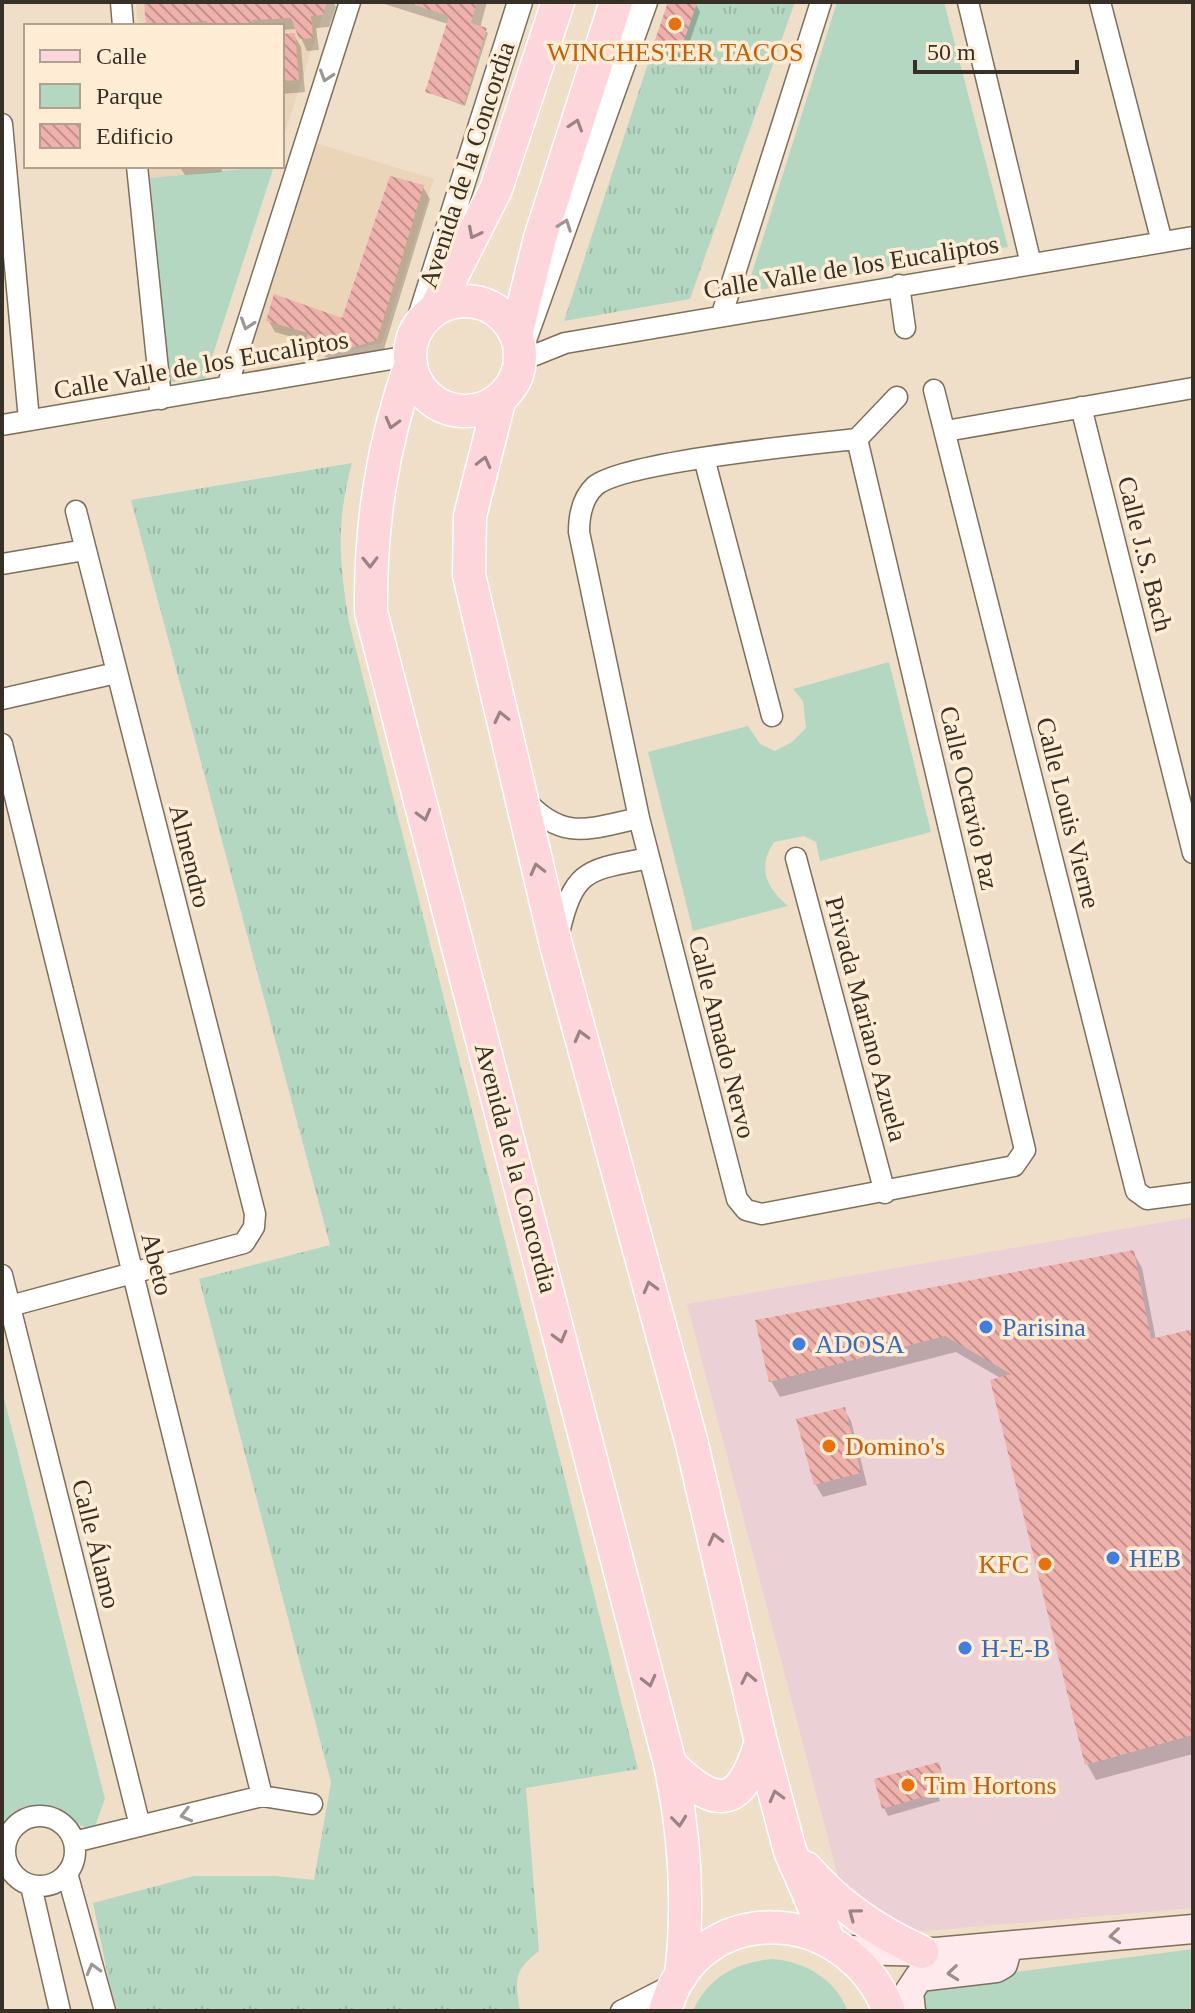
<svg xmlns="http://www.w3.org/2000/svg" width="1195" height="2013" viewBox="0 0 1195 2013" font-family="Georgia,serif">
<defs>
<pattern id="grass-tufts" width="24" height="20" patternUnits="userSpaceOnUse" patternTransform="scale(2)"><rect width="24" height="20" fill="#b3d7c0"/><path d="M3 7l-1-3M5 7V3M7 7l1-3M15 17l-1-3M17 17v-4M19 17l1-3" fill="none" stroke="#9bb9a5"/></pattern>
<pattern id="building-back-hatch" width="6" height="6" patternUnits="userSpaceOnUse" patternTransform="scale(2)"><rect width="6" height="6" fill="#efb1ac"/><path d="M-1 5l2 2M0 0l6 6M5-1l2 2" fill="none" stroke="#c2908c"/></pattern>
</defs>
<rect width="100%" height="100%" fill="#f0dfc8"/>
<path fill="#ebd0d5" d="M1193,1217V1908L854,1937L687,1304Z"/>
<path fill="#ebd5b8" d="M136,2H327L282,142V26H138Z
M316,143L434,179L382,343L240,374Z
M149,166H274L150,178Z"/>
<path fill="url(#grass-tufts)" d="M668,2H795L690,299L564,321Z
M352,463C336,522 339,562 349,622L638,1769L526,1788L539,1951C513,1971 515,1980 520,2011H115L93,1903L194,1876H276L314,1880L331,1782L199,1279L330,1245L131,500Z"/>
<path fill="#b3d7c0" d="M837,2H944L1008,247L746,292Z
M274,166L205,379L168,382L150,178Z
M889,662L931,832L820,861L816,842L804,836L774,842C757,868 766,887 788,906L693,931L648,752L748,726L760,744L775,751L792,742L806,728L803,701L793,689Z
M2,1390L105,1799L93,1831L48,1810L2,1820Z
M1193,1949V2011H915L917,1985Z
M773,1959C806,1962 835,1979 848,2011H693C708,1977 737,1962 773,1959Z"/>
<path fill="#0003" d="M146,2H333L336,7L329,27L316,28L319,50L307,51L297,29L282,30V26H149Z
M378,2H487L480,28L488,33L465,106L427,92L448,24Z
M670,2L696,5L700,12L683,61L660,53L656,46Z
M294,35L301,47L305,92L282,94V36Z
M179,166H221L222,172L185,175Z
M423,187L430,199L383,352L345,364L315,353L309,342L275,332L268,320H344Z
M1133,1252L1142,1268L1156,1340L1193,1331V1754L1096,1780L1087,1764L1002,1379L956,1352L780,1397L771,1381Z
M844,1409L851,1421L867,1485L823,1497L816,1485L798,1421Z
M938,1765L947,1791L938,1795L940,1801L888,1816L884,1808Z"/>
<path fill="url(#building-back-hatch)" d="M144,2H327L323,15L311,16L313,38L299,39L291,18L252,20L253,26H207V21L146,26Z
M405,2H477L471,23L487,28L464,104L425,92L449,16Z
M668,2L697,3L679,55L653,46Z
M295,33L299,80L282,81V34Z
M390,176L424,185L377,340L338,352L306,341L308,333L266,321L274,294L342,318Z
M1134,1250L1151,1339L1193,1329V1735L1085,1765L990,1380L1011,1374L945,1336L769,1382L755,1320Z
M845,1407L861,1473L814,1485L796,1419Z
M939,1762L945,1784L935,1787L937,1793L882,1809L874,1779Z"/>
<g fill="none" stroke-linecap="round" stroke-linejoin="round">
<defs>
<path id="minor" d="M121,2L123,26
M968,2L1031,264
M1100,2L1162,242
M2,124L29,420
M137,166L161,399
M899,285L905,328
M722,314L821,2
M520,361L565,343L1193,237
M227,387L350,2
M934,390L1136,1191L1147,1199L1193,1193
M1081,407L1193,853
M2,425L409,356
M946,431L1193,388
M857,439L1025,1150L1014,1166L762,1214L746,1210L737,1199L639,818L579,532C579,515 582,498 595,486C623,462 811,444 857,439Z
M857,439L897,397
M704,458L772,716
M2,564L85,550
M2,699L116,673
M2,744L262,1796
M524,799C563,842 588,829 639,818
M796,858L885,1193
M559,933C574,868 588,870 649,858
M2,1275L140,1826
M10,1306L244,1243L254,1227L255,1214L76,511
M5 1851a35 35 0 1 1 70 0a35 35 0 1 1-70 0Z
M74,1842L262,1796L312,1804
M67,1873L105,2011
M31,1886L60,2011
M621,2011L678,1982"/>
<path id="tertiary" d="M416,330L520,2
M520,351L645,2"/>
<path id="secondary" d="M846,1950L936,1952L1193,1929
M911,2011L909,1992L919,1977L996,1968L1003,1964L1008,1946"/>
<path id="primary" d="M410 356a55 55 0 1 1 110 0a55 55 0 1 1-110 0Z
M436,308L496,189L558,2
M516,335L540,238L616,2
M411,363C382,446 370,525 371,612L670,1764C685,1833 689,1906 681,1976
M500,398L470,516L469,575L556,945L691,1440L761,1742L790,1851L828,1939
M670,1764C719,1813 741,1806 761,1742
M806,1868C839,1906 876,1931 922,1952
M665,2011C696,1897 847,1902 889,2011"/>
</defs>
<use href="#minor" stroke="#7e6f5b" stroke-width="23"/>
<use href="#tertiary" stroke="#7e6f5b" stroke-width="27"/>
<use href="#secondary" stroke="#7e6f5b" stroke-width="31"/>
<use href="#primary" stroke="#fff" stroke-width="35"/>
<use href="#minor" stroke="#fff" stroke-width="20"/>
<use href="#tertiary" stroke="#fff" stroke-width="24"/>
<use href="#secondary" stroke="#feeaed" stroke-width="28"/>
<use href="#primary" stroke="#fcd6db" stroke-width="32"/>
</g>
<defs><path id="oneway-chevron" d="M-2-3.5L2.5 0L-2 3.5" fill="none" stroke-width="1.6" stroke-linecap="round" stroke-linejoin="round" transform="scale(2)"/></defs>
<g stroke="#9b9893">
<use href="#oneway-chevron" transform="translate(326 76) rotate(108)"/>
<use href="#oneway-chevron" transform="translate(565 225) rotate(-70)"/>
<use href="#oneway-chevron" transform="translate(247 324) rotate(108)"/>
<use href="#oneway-chevron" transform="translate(186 1815) rotate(166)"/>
<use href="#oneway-chevron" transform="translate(93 1969) rotate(-105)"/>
</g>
<g stroke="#9a8381">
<use href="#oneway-chevron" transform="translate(576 125) rotate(-72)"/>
<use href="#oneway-chevron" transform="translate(474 233) rotate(117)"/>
<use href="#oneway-chevron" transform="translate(392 423) rotate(105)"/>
<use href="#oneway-chevron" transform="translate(484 462) rotate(-76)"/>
<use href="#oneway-chevron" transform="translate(370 562) rotate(89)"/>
<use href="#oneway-chevron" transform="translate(501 717) rotate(-103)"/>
<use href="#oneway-chevron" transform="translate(424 815) rotate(75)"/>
<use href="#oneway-chevron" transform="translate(537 869) rotate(-104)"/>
<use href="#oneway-chevron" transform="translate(581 1036) rotate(-105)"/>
<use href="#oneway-chevron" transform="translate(650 1287) rotate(-105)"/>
<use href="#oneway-chevron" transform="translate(560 1337) rotate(75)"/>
<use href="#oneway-chevron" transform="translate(715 1539) rotate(-104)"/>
<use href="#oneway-chevron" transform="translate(748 1678) rotate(-102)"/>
<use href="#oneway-chevron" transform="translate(649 1681) rotate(76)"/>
<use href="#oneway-chevron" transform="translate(776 1796) rotate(-105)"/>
<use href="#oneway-chevron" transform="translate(679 1821) rotate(84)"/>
<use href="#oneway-chevron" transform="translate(854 1914) rotate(-143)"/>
</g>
<g stroke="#9a8d8a">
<use href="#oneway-chevron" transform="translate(1115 1936) rotate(175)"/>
<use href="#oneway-chevron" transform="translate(953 1973) rotate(174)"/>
</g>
<g fill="#e8710a" stroke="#feecd5" stroke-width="3">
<circle cx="675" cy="24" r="8"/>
<circle cx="829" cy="1446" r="8"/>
<circle cx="1045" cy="1564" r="8"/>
<circle cx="908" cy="1785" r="8"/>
</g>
<g fill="#3f7fe0" stroke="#feecd5" stroke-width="3">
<circle cx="986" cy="1327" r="8"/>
<circle cx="799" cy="1344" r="8"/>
<circle cx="1113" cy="1558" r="8"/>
<circle cx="965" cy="1648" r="8"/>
</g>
<g text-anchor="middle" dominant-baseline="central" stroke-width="7" stroke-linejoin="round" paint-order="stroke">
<g font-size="26" fill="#c56008" stroke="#feecd5" text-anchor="start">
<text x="675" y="52" text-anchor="middle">WINCHESTER TACOS</text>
<text x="845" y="1446">Domino's</text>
<text x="1029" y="1564" text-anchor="end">KFC</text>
<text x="924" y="1785">Tim Hortons</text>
</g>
<g font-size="26" fill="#373027" stroke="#feecd5">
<text transform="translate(467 165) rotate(-72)">Avenida de la Concordia</text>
<text transform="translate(851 267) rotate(-9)">Calle Valle de los Eucaliptos</text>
<text transform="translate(201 365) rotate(-10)">Calle Valle de los Eucaliptos</text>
<text transform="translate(1145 554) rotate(76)">Calle J.S. Bach</text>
<text transform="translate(969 798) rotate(77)">Calle Octavio Paz</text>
<text transform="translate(1068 813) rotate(76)">Calle Louis Vierne</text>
<text transform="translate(190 856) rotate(76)">Almendro</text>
<text transform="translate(866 1019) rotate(75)">Privada Mariano Azuela</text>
<text transform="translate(722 1037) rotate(76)">Calle Amado Nervo</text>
<text transform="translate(516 1168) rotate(75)">Avenida de la Concordia</text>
<text transform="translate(157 1264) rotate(76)">Abeto</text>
<text transform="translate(96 1544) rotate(76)">Calle Álamo</text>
</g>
<g font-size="26" fill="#366cbe" stroke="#feecd5" text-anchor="start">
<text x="1002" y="1327">Parisina</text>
<text x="815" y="1344">ADOSA</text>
<text x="1129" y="1558">HEB</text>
<text x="981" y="1648">H-E-B</text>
</g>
</g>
<rect width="1195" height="2013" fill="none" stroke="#373027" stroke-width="8"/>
<rect x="24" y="24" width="260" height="144" fill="#feecd5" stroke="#aea18f" stroke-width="2"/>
<rect x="40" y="50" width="40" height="12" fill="#fcd6db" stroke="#aea18f" stroke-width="2"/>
<text x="96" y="64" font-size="24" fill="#373027">Calle</text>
<rect x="40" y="84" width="40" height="24" fill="#b3d7c0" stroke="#aea18f" stroke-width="2"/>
<text x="96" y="104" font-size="24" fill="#373027">Parque</text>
<rect x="40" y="124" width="40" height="24" fill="url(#building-back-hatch)" stroke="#aea18f" stroke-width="2"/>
<text x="96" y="144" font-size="24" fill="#373027">Edificio</text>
<path d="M915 60v12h162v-12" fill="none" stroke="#373027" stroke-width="4"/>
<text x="927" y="60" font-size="24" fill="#373027" stroke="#feecd5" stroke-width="6" paint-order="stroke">50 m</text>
</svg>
